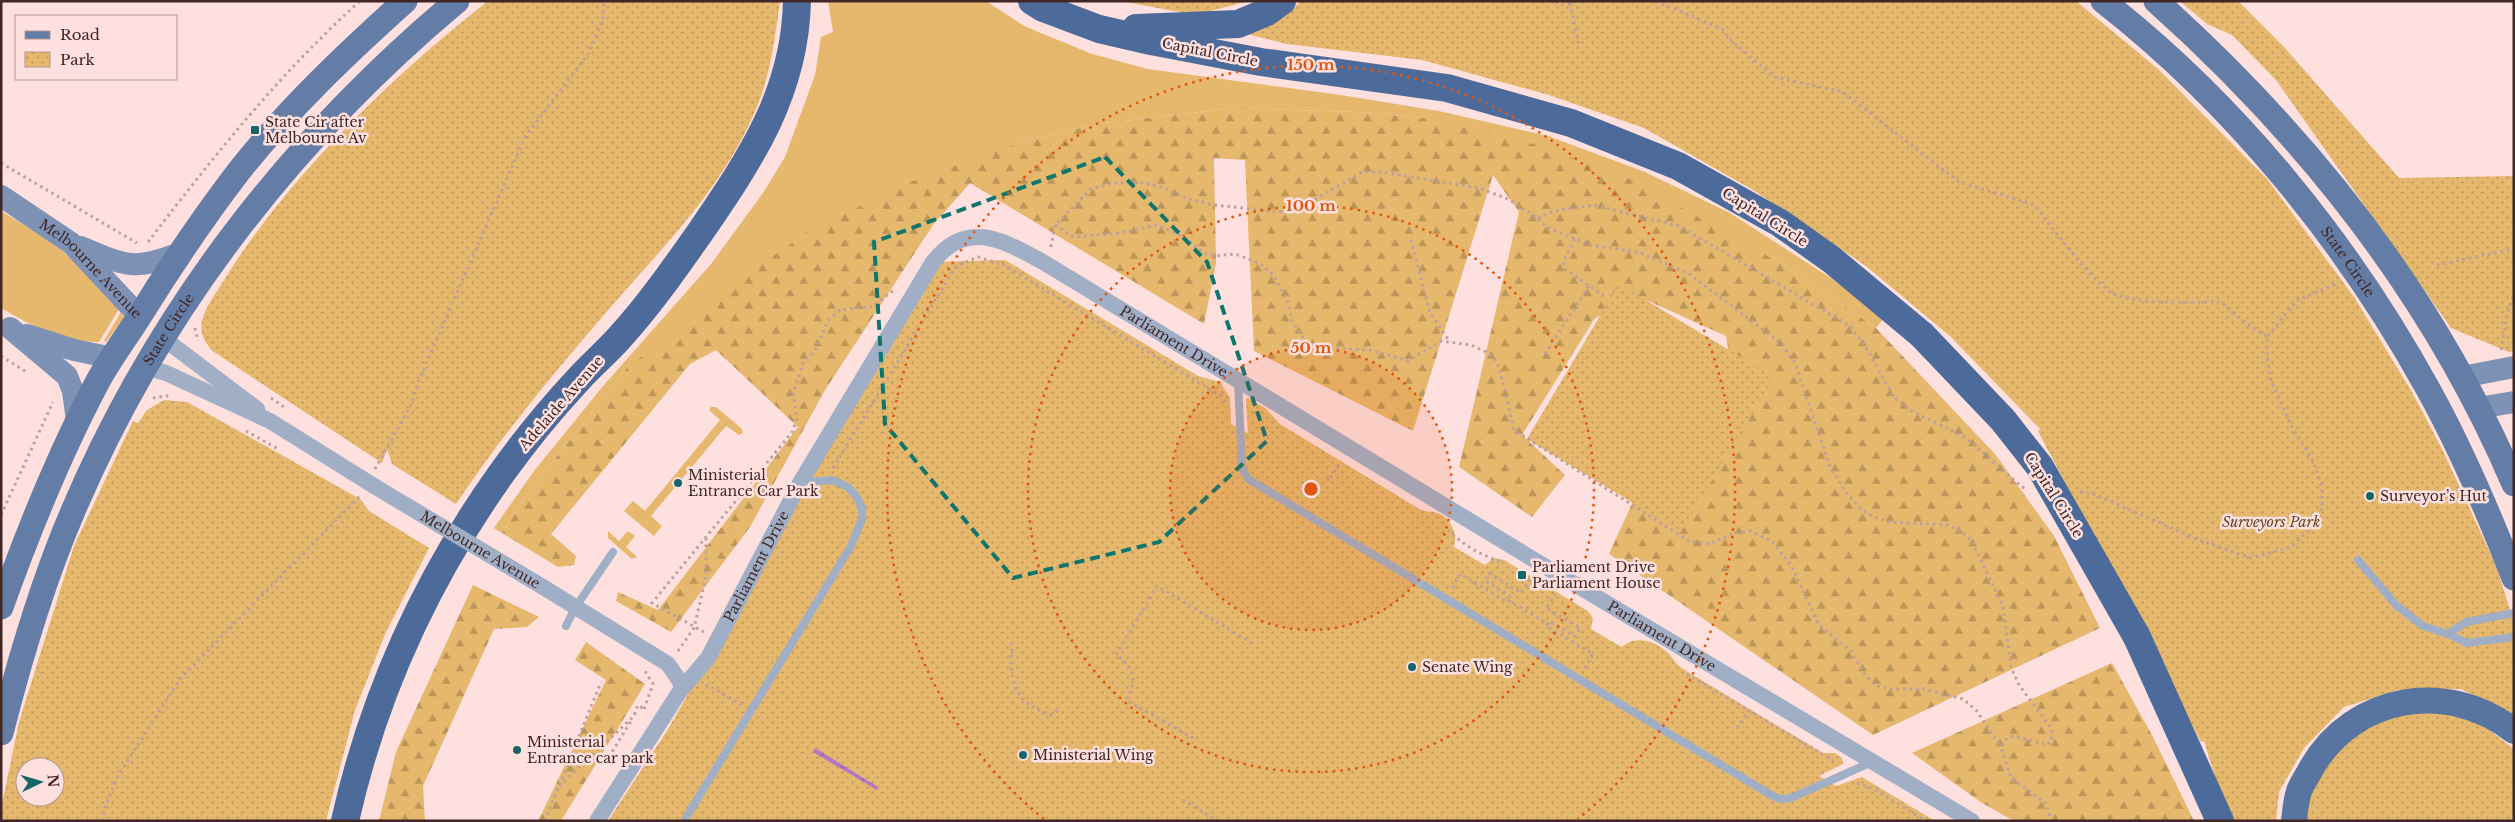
<svg xmlns="http://www.w3.org/2000/svg" width="2515" height="822" viewBox="0 0 2515 822" font-family="'Libre Baskerville',serif">
<defs>
<pattern id="forest-firs" width="22" height="20" patternUnits="userSpaceOnUse" patternTransform="scale(1.25)"><rect width="22" height="20" fill="#e5b86d"/><path d="M5 1l3.5 6h-7zM16 11l3.5 6h-7z" fill="#bb9559"/></pattern>
<pattern id="park-dots" width="8" height="8" patternUnits="userSpaceOnUse" patternTransform="scale(1.25)"><rect width="8" height="8" fill="#e5b86d"/><path d="M2 2h.1M6 6h.1" fill="none" stroke="#bb9559" stroke-width="1.8" stroke-linecap="round"/></pattern>
<pattern id="water-waves" width="16" height="10" patternUnits="userSpaceOnUse" patternTransform="scale(1.25)"><rect width="16" height="10" fill="#b377c3"/><path d="M0 5q4-4 8 0t8 0" fill="none" stroke="#93619e"/></pattern>
</defs>
<rect width="100%" height="100%" fill="#fee0df"/>
<path fill="#e5b86d" d="M828,1H986L1024,26L1092,54L1148,69L1341,95L1439,111L1548,136L1645,172L1730,213L1837,282L1883,319L1876,328L1782,264L1424,118L1356,112L1234,108L1097,124L1022,142L627,368L527,494L502,533L494,528L534,471L604,385L711,264L763,193L785,157L815,75L821,37L833,32Z
M1,211L54,243L96,282L119,309L99,342C62,342 32,326 1,308Z
M121,312L124,318L106,342L104,341Z
M711,407H716L742,429L743,433L739,435L726,426L651,516L662,526L654,536L624,511L633,501L645,511L720,420L709,410Z
M608,531L619,541L628,531L635,536L626,547L637,557L632,559L608,538Z"/>
<path fill="url(#forest-firs)" d="M1234,108L1356,112L1424,118L1534,144L1630,179L1782,264L1876,328L1995,454L2054,536L2100,628L1873,735L1609,554L1635,497L1738,408L1726,336L1646,300L1595,318L1522,435L1565,475L1532,517L1459,467L1519,212L1493,175L1413,431L1254,351L1245,160L1214,158L1216,263L1204,324L970,183L933,225L825,390L750,527L671,632L616,601L618,592L658,610L798,427L716,350L690,364L551,534L576,556L574,565L558,567L502,533L527,494L627,368L750,273L807,232L905,184L1022,142L1097,124Z
M473,585L539,617L527,627L494,629L423,786L425,821H379L396,752Z
M586,642L645,684L561,821H538L606,680L575,660Z
M2112,663L2153,737L2194,821H2014L1982,803L1912,753Z"/>
<path fill="url(#park-dots)" fill-rule="evenodd" d="M488,1H780C775,36 771,72 758,104C727,182 669,241 615,302C559,367 504,432 456,504L392,464L387,449L382,463L211,350C208,345 203,339 202,333C198,317 213,298 221,285C283,182 393,75 488,1Z
M1120,1H1248L1196,15Z
M1301,1H2076L2158,69L2267,179L2354,297L2412,392L2444,453L2497,568L2514,623V717L2461,689L2398,690L2344,707L2304,748L2279,792L2276,821H2234L2220,792L2204,741L2201,742L2038,431L2040,429L1951,337L1866,266L1753,190L1644,128L1549,95L1422,60L1287,44L1247,34L1289,13Z
M2180,1H2238L2284,47L2399,178L2514,176V351L2509,352L2451,328L2276,80L2232,35L2207,24Z
M1005,260L1198,376L1220,382L1230,398L1231,424L1248,433L1246,399L1248,398L1265,408L1280,424L1421,510C1426,512 1432,511 1437,513C1451,517 1458,534 1454,547L1485,565L1494,558L1504,560L1588,611L1593,618L1591,629L1618,645L1622,647C1635,635 1654,641 1666,651C1673,657 1675,664 1683,669L1823,753H1835L1842,758L1843,764L1819,776L1836,786L1862,777L1935,821H608L670,726L933,262Z
M1619,284L1774,377L1681,532L1527,439Z
M164,400L187,402L360,499L369,511L429,548L386,632L355,710L326,821H1V809L19,722L74,546L133,421L138,423L147,410ZM25,767H55V797H25Z
M2427,708L2476,720L2514,749V821H2298L2327,754L2369,719Z"/>
<path fill="url(#water-waves)" d="M815,748L878,787L877,790L813,752Z"/>
<g fill="none" stroke-linecap="round" stroke-linejoin="round">
<path stroke="#bc9f9e" stroke-width="3" stroke-dasharray="2.5 4" stroke-linecap="butt" d="M1549,1L1562,5L1579,1
M1656,1L1722,29L1731,40L1774,77L1843,92L1959,182L2035,205C2045,220 2099,289 2114,294C2146,306 2187,301 2221,302L2246,323L2267,337
M1570,3L1579,45
M1,163L137,243
M1538,218L1554,211L1594,205L1679,226L1850,326L1866,347L1893,396L1913,412L1965,437L2022,487L2026,488
M1055,225L1073,237L1121,233L1157,225L1182,236L1204,253L1214,256L1235,254L1251,260L1262,265L1274,276L1288,302L1292,321L1306,342L1318,347L1369,350L1408,361L1441,341L1471,345L1486,352L1494,358L1499,367L1514,430L1689,541L1710,544L1733,533L1750,531L1772,541L1791,565L1819,625L1852,652L1865,675L1876,686L1889,689H1924L1963,699L1976,710L2001,747
M1575,239L1564,260V268L1605,297
M1411,240L1430,313L1450,342
M148,242C213,157 280,73 360,1
M1051,247L1055,225L1091,189L1113,183L1140,182L1162,187L1188,199L1215,205L1291,213L1362,172H1382L1479,188L1508,199L1538,218L1546,227L1590,245L1638,252L1688,273L1782,344L1795,363L1830,467L1845,491L1860,508L1872,516L1889,522L1948,525L1962,532L1971,540L2003,606L2011,667L2019,685L2052,729V740L2047,745L2014,736L2007,738L2001,747L2011,778L2047,804L2051,821
M2437,265L2514,249
M195,328L198,341
M2501,350L2507,315L2514,293
M1545,354L1589,286
M1,356L28,373
M153,398L172,395
M271,398L284,407
M246,431L280,450
M833,468L956,266L978,257L1004,265L1221,396L1226,402
M375,469L412,403L419,380L525,137L589,53L603,19L604,1
M1327,479L1329,481L1339,464
M2080,492L2094,494L2199,540L2251,558L2291,547L2317,523L2322,507V487L2313,461L2292,427L2271,381L2267,357V337L2296,301L2338,283
M1,515L53,402
M1448,530C1463,545 1482,556 1502,562
M1530,579L1521,593L1489,573L1485,581L1510,596L1508,600L1548,624L1549,621L1575,636L1580,628L1546,608L1555,594
M1453,588L1460,574L1507,602L1508,600
M1548,624L1546,626L1593,654L1584,669
M704,632L652,603L793,431L797,418L793,394L804,360L815,351L828,321L840,310L873,306L894,290
M1012,642C1010,683 1011,700 1051,715L1060,709
M678,651L694,628L706,577V539
M1687,674L1834,761
M706,684L742,705
M644,709L653,684L645,671
M1739,728L1738,727L1748,711
M1193,738L1126,700C1137,680 1135,668 1116,655L1157,586L1253,644
M615,760L609,757L631,721
M1857,783L1874,789L1926,821
M559,786L634,716L638,705L644,709
M1183,800L1218,821
M103,821L104,809L119,774L180,679L360,496
M545,821L601,682
M1236,821H1239"/>
<path stroke="#a0afc6" stroke-width="8" d="M1238,381L1242,468L1248,479L1771,795L1780,799L1791,798L1872,762
M2358,560L2396,605L2423,626L2448,634L2467,643L2514,637
M566,626L575,608L613,552
M2448,634L2466,622L2514,613
M684,821L851,546L862,519V507L856,496L848,487L832,480L801,483"/>
<g stroke="#a0afc6" stroke-width="16">
<path d="M163,338L257,409"/>
<path d="M145,367L166,373L270,421L374,486"/>
<path d="M543,587L668,664L683,686"/>
<path id="s1" d="M597,821L680,691L708,658L800,483L933,262C967,218 1004,241 1043,262L1531,558L1972,821"/>
</g>
<g stroke="#7d92b4" stroke-width="22">
<path id="s2" d="M1,196L71,243L139,316"/>
<path d="M81,247C125,266 134,271 180,253"/>
<path d="M10,328L67,376L73,391L77,421"/>
<path d="M27,335L74,350L113,358"/>
<path d="M2462,377L2514,367"/>
<path d="M2478,408L2514,402"/>
</g>
<g stroke="#637da6" stroke-width="25">
<path id="s3" d="M2103,1C2236,105 2347,242 2428,389C2462,450 2489,514 2514,578"/>
<path d="M2156,1C2307,136 2434,297 2514,484"/>
<path d="M1,607C29,529 59,454 98,381C110,359 125,339 139,317C170,267 203,218 239,171C288,109 346,54 405,1"/>
<path id="s4" d="M1,733C20,658 42,583 73,511C158,311 291,140 457,1"/>
</g>
<path stroke="#5874a0" stroke-width="26" d="M2294,821C2295,811 2296,800 2299,791C2302,783 2308,775 2312,767C2354,695 2448,679 2514,731"/>
<path stroke="#4d6b9a" stroke-width="28" d="M1032,1L1043,8L1099,29L1151,41L1261,62L1447,88L1571,123L1678,166L1780,223L1832,260L1922,335
M1136,28L1238,24L1267,12L1282,1
M2137,637L2220,821
M345,821C373,696 427,578 501,474C524,442 549,411 576,382C590,366 606,353 620,337C650,304 675,268 701,231C751,158 795,93 797,1"/>
<path stroke="#a0afc6" stroke-width="16" id="s5" d="M374,486L543,587"/>
<path stroke="#4d6b9a" stroke-width="28" d="M1922,335L2003,420L2040,467L2137,637"/>
</g>
<path fill="none" stroke="#0f766e" stroke-width="4" stroke-dasharray="10 6" stroke-linejoin="round" d="M1105,157L1207,262L1267,441L1159,542L1013,578L885,424L874,242Z"/>
<circle cx="1311" cy="489" r="141" fill="#e0560d" fill-opacity=".12"/>
<g fill="none" stroke="#e0560d" stroke-width="2.5" stroke-dasharray="2.5 5">
<circle cx="1311" cy="489" r="141"/>
<circle cx="1311" cy="489" r="283"/>
<path d="M1044 819A424 424 0 1 1 1578 819"/>
</g>
<g fill="#166568" stroke="#fee0df" stroke-width="2">
<rect x="250" y="125" width="10" height="10" rx="2.5"/>
<circle cx="678" cy="483" r="5"/>
<circle cx="2370" cy="496" r="5"/>
<rect x="1517" y="570" width="10" height="10" rx="2.5"/>
<circle cx="1412" cy="667" r="5"/>
<circle cx="517" cy="750" r="5"/>
<circle cx="1023" cy="755" r="5"/>
</g>
<g text-anchor="middle" dominant-baseline="central" stroke-width="5" stroke-linejoin="round" paint-order="stroke">
<g font-size="14" fill="#412626" stroke="#fee0df">
<text transform="translate(1210 52) rotate(11)">Capital Circle</text>
<text transform="translate(1765 217) rotate(32)">Capital Circle</text>
<text stroke="none"><textPath href="#s3" startOffset="359">State Circle</textPath></text>
<text stroke="none"><textPath href="#s2" startOffset="116">Melbourne Avenue</textPath></text>
<text stroke="none"><textPath href="#s4" startOffset="439">State Circle</textPath></text>
<text stroke="none"><textPath href="#s1" startOffset="930">Parliament Drive</textPath></text>
<text transform="translate(561 403) rotate(-49)">Adelaide Avenue</text>
<text transform="translate(2054 495) rotate(58)">Capital Circle</text>
<text stroke="none"><textPath href="#s5" startOffset="124">Melbourne Avenue</textPath></text>
<text stroke="none"><textPath href="#s1" startOffset="301">Parliament Drive</textPath></text>
<text stroke="none"><textPath href="#s1" startOffset="1500">Parliament Drive</textPath></text>
</g>
<g font-size="14" fill="#412626" stroke="#fee0df" text-anchor="start">
<text x="265" y="122">State Cir after<tspan x="265" dy="16">Melbourne Av</tspan></text>
<text x="688" y="475">Ministerial<tspan x="688" dy="16">Entrance Car Park</tspan></text>
<text x="2380" y="496">Surveyor’s Hut</text>
<text x="1532" y="567">Parliament Drive<tspan x="1532" dy="16">Parliament House</tspan></text>
<text x="1422" y="667">Senate Wing</text>
<text x="527" y="742">Ministerial<tspan x="527" dy="16">Entrance car park</tspan></text>
<text x="1033" y="755">Ministerial Wing</text>
</g>
<g font-size="14" font-style="italic" fill="#604923" stroke="#fee0df">
<text x="2271" y="522">Surveyors Park</text>
</g>
</g>
<circle cx="1311" cy="489" r="8" fill="#e0560d" stroke="#fee0df" stroke-width="2.5"/>
<g font-size="15" text-anchor="middle" font-weight="bold" fill="#e0560d" stroke="#fee0df" stroke-width="5" stroke-linejoin="round" paint-order="stroke">
<text x="1311" y="70">150 m</text>
<text x="1311" y="211">100 m</text>
<text x="1311" y="353">50 m</text>
</g>
<rect width="2515" height="822" fill="none" stroke="#412626" stroke-width="5"/>
<rect x="15" y="15" width="162" height="65" fill="#fee0df" stroke="#b29695"/>
<rect x="25" y="31" width="25" height="8" fill="#637da6" stroke="#b29695"/>
<text x="60" y="40" font-size="15" fill="#412626">Road</text>
<rect x="25" y="52" width="25" height="15" fill="url(#park-dots)" stroke="#b29695"/>
<text x="60" y="65" font-size="15" fill="#412626">Park</text>
<g transform="translate(40 782) rotate(85)"><circle r="24" fill="#fee0df" stroke="#b29695"/>
<path d="M0-4L9 19L0 12L-9 19Z" fill="#166568"/>
<text y="-8" font-size="14" font-weight="bold" text-anchor="middle" fill="#412626">N</text>
</g>
</svg>
